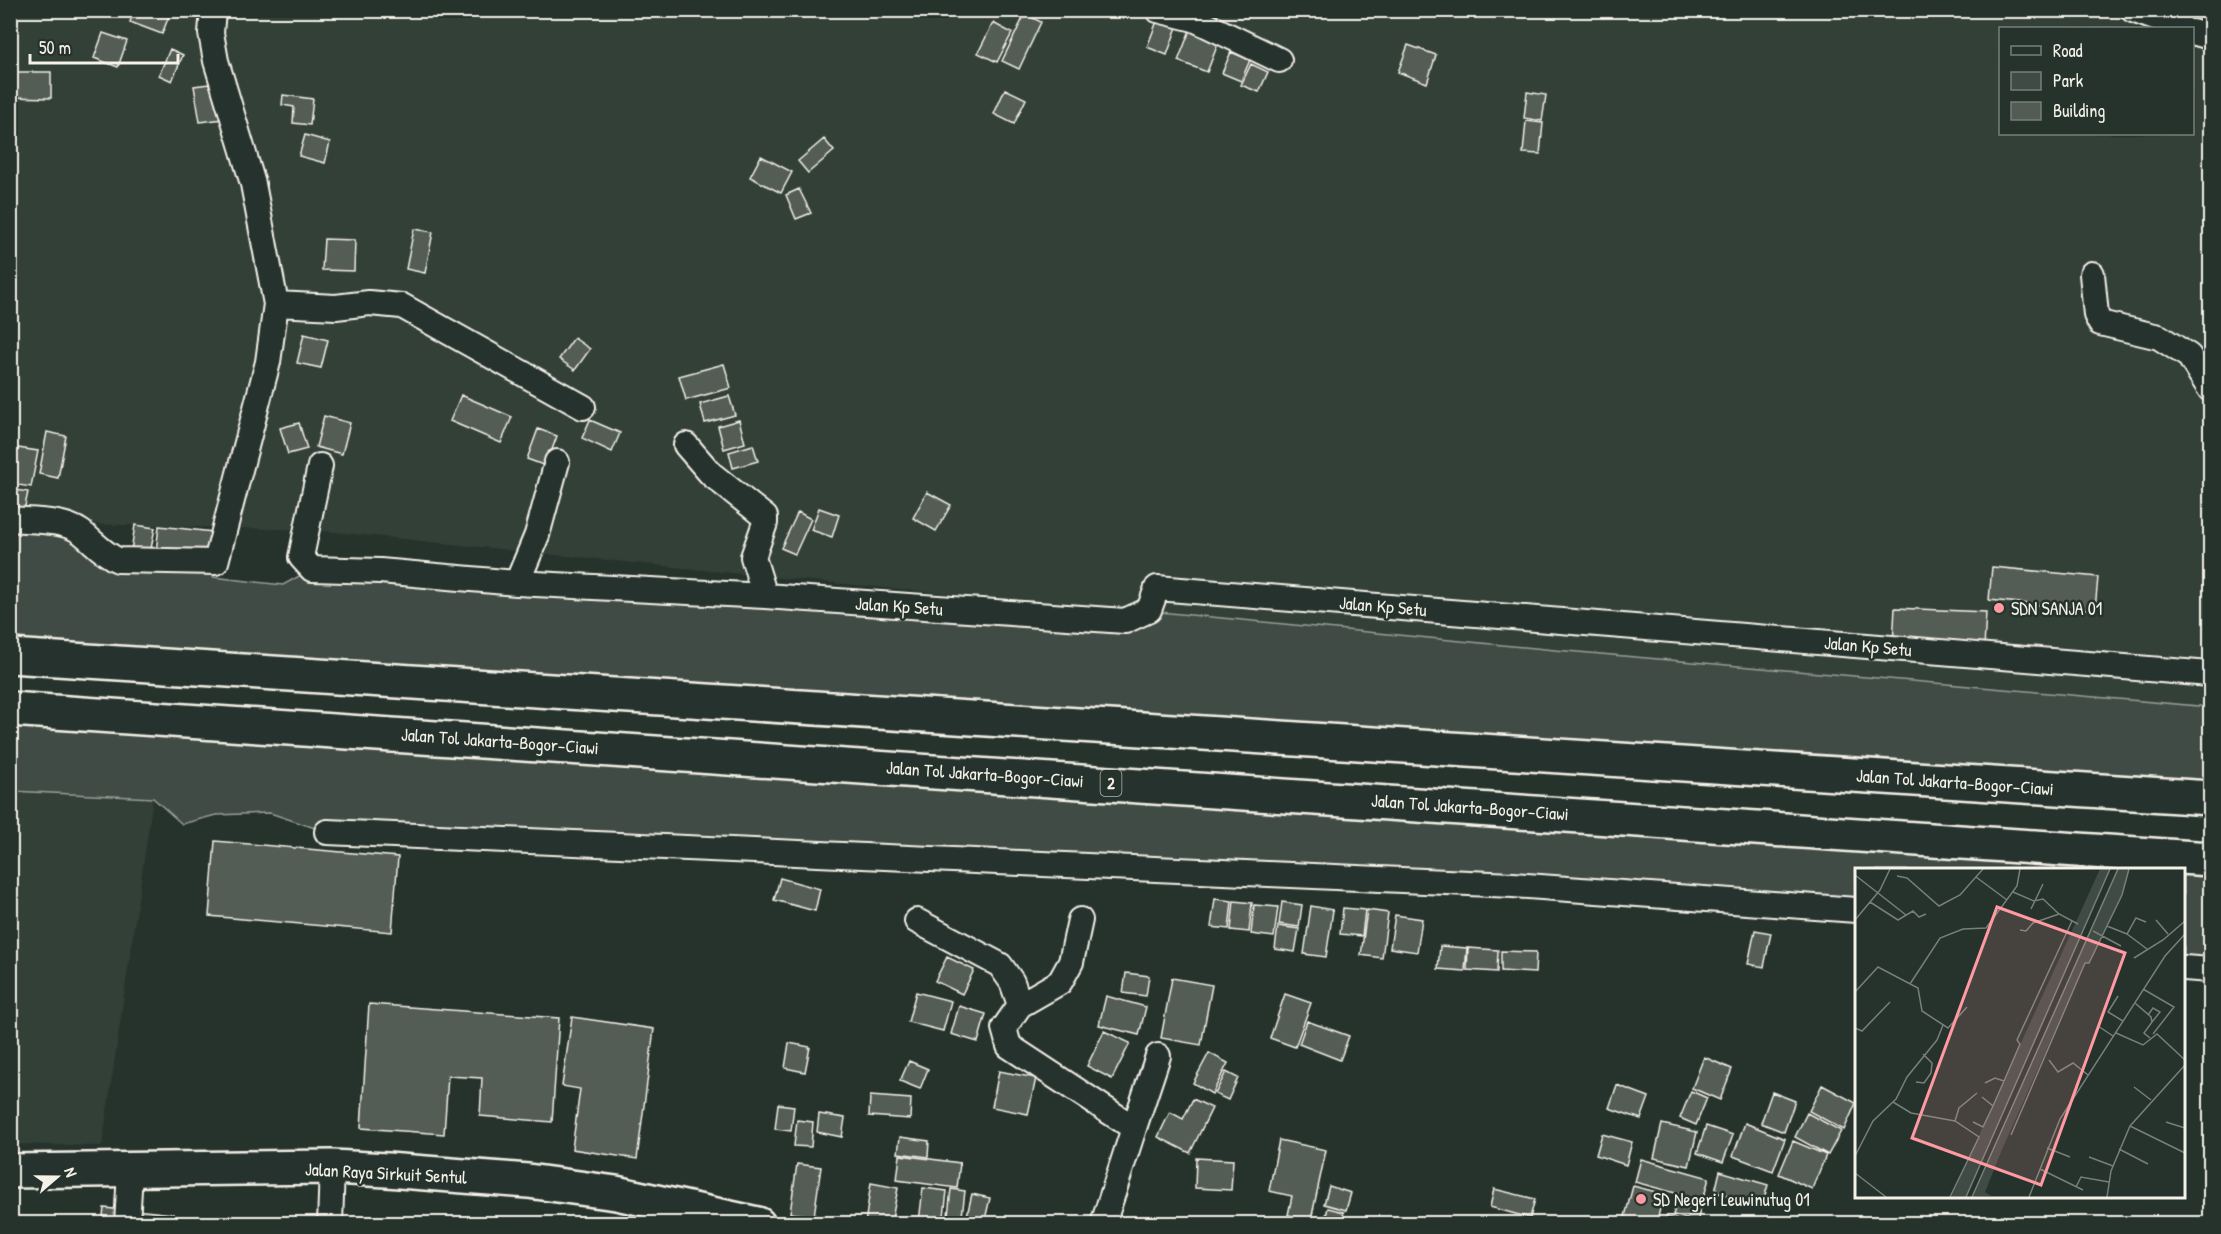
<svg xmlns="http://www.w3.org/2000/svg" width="2221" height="1234" viewBox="0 0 2221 1234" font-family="'Patrick Hand',sans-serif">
<rect width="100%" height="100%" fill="#26332d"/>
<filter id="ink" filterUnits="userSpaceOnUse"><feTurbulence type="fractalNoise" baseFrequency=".0167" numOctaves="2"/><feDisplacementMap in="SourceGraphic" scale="12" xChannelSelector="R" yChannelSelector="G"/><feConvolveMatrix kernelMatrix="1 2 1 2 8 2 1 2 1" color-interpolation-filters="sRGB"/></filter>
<g filter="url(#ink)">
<path fill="#333f39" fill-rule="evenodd" d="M11,11H2210V707L1569,652L781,578L315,530L11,522ZM2000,28H2192V134H2000Z
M11,791L153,798L102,1146L11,1144Z"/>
<path fill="#414b45" stroke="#9a9e96" stroke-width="1.5" d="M10,522L70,526L104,554L216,562L213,577L283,585L312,569L1149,611L1555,650L2210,707V798L11,656Z
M11,710L2210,859V972L2184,970V870H1856V910L327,832L270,813L216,815L182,824L153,798L11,791Z"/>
<path fill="#525c55" stroke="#f4f1e8" stroke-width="1.5" d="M134,10H154L169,16L162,34L130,22Z
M909,10H929L925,19Z
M1025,14L1041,22L1019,69L1002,61Z
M1159,16L1178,24L1167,55L1147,47Z
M993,23L1012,33L997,62L978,53Z
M1192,25L1221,36L1207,72L1178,61Z
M103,33L127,41L118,67L94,58Z
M1408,45L1436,55L1427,83L1398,72Z
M170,49L183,55L172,81L159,75Z
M1231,52L1250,60L1241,81L1222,73Z
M1251,64L1268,72L1259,92L1241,85Z
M10,72H51V98L10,97Z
M217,83L223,119L200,122L194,86Z
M1005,89L1026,99L1014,124L994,114Z
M1527,92L1546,95L1542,121L1524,118Z
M283,95L313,99L310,125L293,123L294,107L282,105Z
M1526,121L1543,123L1540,154L1523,153Z
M305,135L330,142L325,163L299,156Z
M824,139L834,151L808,173L798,161Z
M761,156L792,172L781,193L750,177Z
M799,189L811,213L796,219L786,195Z
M414,229L433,232L425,273L406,269Z
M324,239L355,240L354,271L322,270Z
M304,334L328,340L321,368L297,363Z
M574,338L590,349L575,370L559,359Z
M724,364L731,388L686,400L679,376Z
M461,395L512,417L501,443L450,421Z
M729,396L735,415L705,423L700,404Z
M324,416L350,423L342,454L316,447Z
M590,420L620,433L612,452L582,438Z
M739,420L745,443L724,449L718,426Z
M299,423L307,449L288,454L280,428Z
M538,429L557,436L546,466L527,459Z
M47,432L66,436L58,478L39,474Z
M753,445L758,461L733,468L729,452Z
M18,448L38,451L31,487L12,484Z
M10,489L28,492L24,511L10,509Z
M927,492L951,505L936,531L913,518Z
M819,508L839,515L832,537L811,530Z
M798,512L811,519L795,554L781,548Z
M135,525L155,528L150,554L131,551Z
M159,526L213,532L210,559L156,552Z
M1992,567L2098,577L2095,610L1989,600Z
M1895,608L1986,612L1984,648L1893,644Z
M215,841L398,857L392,932L209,916Z
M780,878L820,889L815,911L774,900Z
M1215,899L1232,901L1229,929L1211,927Z
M1234,901L1252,903L1249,932L1231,930Z
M1282,902L1302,905L1299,927L1279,924Z
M1254,905L1278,907L1274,937L1251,934Z
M1311,906L1333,910L1326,957L1304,954Z
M1343,908L1365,910L1362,936L1340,934Z
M1367,910L1388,913L1382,958L1361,955Z
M1395,915L1422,919L1417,952L1390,948Z
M1278,926L1299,929L1295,952L1275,949Z
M1755,930L1771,933L1764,967L1748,964Z
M1440,946L1467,948L1465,971L1438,969Z
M1468,948L1498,950L1497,972L1467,970Z
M1501,951L1536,952L1535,973L1501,971Z
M947,957L974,970L962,994L935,981Z
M1126,973L1149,976L1146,996L1123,993Z
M1172,978L1212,985L1201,1045L1161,1038Z
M916,992L951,1001L943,1031L908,1022Z
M1285,994L1311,1003L1295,1047L1270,1038Z
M1106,996L1146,1007L1139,1035L1099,1025Z
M369,1004L559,1018L552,1122L480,1116L482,1078L448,1076L444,1134L361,1128Z
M959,1006L986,1014L978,1042L951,1034Z
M572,1017L654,1029L637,1159L572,1149L580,1089L562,1086Z
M1307,1021L1349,1036L1340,1060L1299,1044Z
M1104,1031L1130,1043L1112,1079L1087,1066Z
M789,1043L810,1047L805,1072L785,1068Z
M1209,1053L1228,1063L1212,1094L1193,1083Z
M1704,1057L1732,1069L1720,1100L1692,1088Z
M909,1061L928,1069L920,1089L900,1081Z
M999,1071L1036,1078L1028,1114L992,1107Z
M1226,1072L1238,1078L1228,1100L1215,1094Z
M1617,1085L1649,1097L1641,1119L1609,1108Z
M1822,1085L1856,1103L1844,1130L1809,1111Z
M1691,1091L1707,1098L1696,1125L1680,1118Z
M1772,1092L1795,1101L1784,1132L1761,1123Z
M870,1096L911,1099L910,1119L869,1116Z
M1193,1099L1212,1108L1190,1153L1158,1137L1170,1112L1183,1119Z
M778,1104L794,1106L791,1131L775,1129Z
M1807,1113L1841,1131L1828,1155L1795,1137Z
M819,1114L845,1118L842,1137L817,1132Z
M797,1120L813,1122L811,1147L794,1146Z
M1745,1123L1785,1139L1773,1171L1733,1156Z
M1662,1124L1697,1132L1689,1166L1654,1158Z
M1706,1126L1733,1135L1723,1162L1697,1153Z
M1602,1134L1632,1142L1626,1165L1596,1155Z
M900,1137L929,1141L928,1157L898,1153Z
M1279,1140L1326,1150L1311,1220L1288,1215L1292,1196L1269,1191Z
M1793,1141L1826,1155L1812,1189L1779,1174Z
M900,1155L960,1163L957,1188L897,1180Z
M1196,1158L1233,1160L1231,1190L1195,1188Z
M1641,1159L1709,1178L1697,1222L1673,1215L1679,1194L1635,1182Z
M797,1164L821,1167L814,1216L790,1213Z
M1720,1171L1768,1185L1762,1205L1715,1192Z
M871,1183L898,1188L891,1224H865Z
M1329,1186L1351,1193L1346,1210L1324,1204Z
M1633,1186L1664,1194L1656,1224H1623Z
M923,1188L947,1191L943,1224L919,1222Z
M951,1189L965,1191L961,1224H947Z
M1494,1189L1535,1199L1530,1218L1490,1207Z
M972,1194L990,1198L984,1224H965Z
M104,1208L125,1210L123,1224H102Z
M1328,1208L1344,1212L1341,1224L1324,1223Z
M135,1210L173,1214L172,1224H134Z
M1165,1216L1184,1221L1183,1224H1163Z
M1666,1217L1692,1223V1224H1664Z"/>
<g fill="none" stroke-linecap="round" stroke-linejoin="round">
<defs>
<path id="minor" d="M1158,10L1194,19L1279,60
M2133,10L2182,28
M2192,32L2210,37
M2092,274L2096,315L2100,323L2159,337L2189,356L2210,389
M276,304L336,307L369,303L402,306L583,407
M686,445L711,474L765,517V523L753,557L765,596L1125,621L1149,610L1157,588L2210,674
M320,466L301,557L312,569L380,571L517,583L537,535L557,462
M10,519C31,521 63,519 81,532C94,542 102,553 118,560L216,562L268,362L276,304L253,184L216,61L211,33L213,10
M517,583L765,596
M327,832L1513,885L1856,910
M1080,920L1071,962L1060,982L1020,1005L1004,1028L1009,1046L1134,1128L1103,1224
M917,921L1000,965L1012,982L1020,1005
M2184,968L2210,970
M1134,1128L1158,1056
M127,1224L130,1172
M330,1224L332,1167"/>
<path id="primary" d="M10,1171L332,1167L387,1170L528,1181L616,1193L758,1224"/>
<path id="motorway" d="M10,656L2210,798
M10,709L2210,859"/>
</defs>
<use href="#minor" stroke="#f4f1e8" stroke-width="28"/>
<use href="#primary" stroke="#f4f1e8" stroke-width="38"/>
<use href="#motorway" stroke="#f4f1e8" stroke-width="38"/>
<use href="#minor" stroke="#26332d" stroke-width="24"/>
<use href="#primary" stroke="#26332d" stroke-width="33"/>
<use href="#motorway" stroke="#26332d" stroke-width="33"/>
</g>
</g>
<g fill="#ff9aa2" stroke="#26332d" stroke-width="2">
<circle cx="1999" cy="608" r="6"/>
<circle cx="1641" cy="1199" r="6"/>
</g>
<g text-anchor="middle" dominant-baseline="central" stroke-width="5" stroke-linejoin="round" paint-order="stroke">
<rect fill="#26332d" stroke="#b6b8b0" stroke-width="1.5" x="1100.5" y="770" width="21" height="26" rx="4.5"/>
<g font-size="16" font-weight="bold" fill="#f4f1e8">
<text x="1111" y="783">2</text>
</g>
<g font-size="18" fill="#f4f1e8" stroke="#26332d">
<text transform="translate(899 606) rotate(4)">Jalan Kp Setu</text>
<text transform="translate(1383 606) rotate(5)">Jalan Kp Setu</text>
<text transform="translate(1868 646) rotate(5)">Jalan Kp Setu</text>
<text transform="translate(500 741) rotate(4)">Jalan Tol Jakarta–Bogor–Ciawi</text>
<text transform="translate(985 774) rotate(4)">Jalan Tol Jakarta–Bogor–Ciawi</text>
<text transform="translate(1955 782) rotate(4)">Jalan Tol Jakarta–Bogor–Ciawi</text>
<text transform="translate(1470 807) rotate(4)">Jalan Tol Jakarta–Bogor–Ciawi</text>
<text transform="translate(386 1173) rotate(3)">Jalan Raya Sirkuit Sentul</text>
</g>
<g font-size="18" fill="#f4f1e8" stroke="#26332d" text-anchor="start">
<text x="2011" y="608">SDN SANJA 01</text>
<text x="1653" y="1199">SD Negeri Leuwinutug 01</text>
</g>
</g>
<g transform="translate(1855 868)">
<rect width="330" height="330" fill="#26332d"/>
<path d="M245,1H255L111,329H96ZM262,1H274L268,24L234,95H230L146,284L130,324L136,328L117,329Z" fill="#414b45"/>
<path fill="none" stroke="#787f78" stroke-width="1.5" d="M0,7L51,47M42,8L52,10L84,38L105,27L128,1M121,9L152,32M158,24L179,33L188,31L204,46L223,56M15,34L43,52L58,43L64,49L71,46M176,41L188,16M0,52L25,22L35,1M301,52L313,66M252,58L272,66L281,50L291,54M165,62L171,63L178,55L204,46M238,63L266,78M272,66L292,81M279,90L308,72L330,53M55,116L85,70L108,61L131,60L162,18L165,1M288,121L319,139L298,166M0,124L23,99L63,120L67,143L93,160L112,139M263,128L253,144L268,153M280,135L296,149L297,154L289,165L295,170M293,147L298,140L305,144L297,154M243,158L258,168M0,160L7,163L35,134M261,165L288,177L302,166L330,192M194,192L203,204L218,195L233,207M61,214L69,215L76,205L77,195L68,186M130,215L140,210L149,213L165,176L162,172L217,53M279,219L296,232M38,234L56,245L100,253L124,269L95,329M138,238L149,213M100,253L104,240L122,225M118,254L128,259L138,238L127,229M311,254L330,260M275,258L330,285M156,267L230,95H234L267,27L274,1M192,280L215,289M264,281L293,296M0,288L18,253L41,231L52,209L82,172L88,157M234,289L258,298M185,301L228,322M0,305L31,329M221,319L226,309L254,314M111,329L255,1M117,329L263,1M174,329L205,251L310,88L330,66M252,329L256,303L275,258L330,197"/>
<path fill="#ff9aa2" fill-opacity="0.15" stroke="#ff9aa2" stroke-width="3" d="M142,39L270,85L186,317L57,270Z"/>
<rect width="330" height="330" fill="none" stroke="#f4f1e8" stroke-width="3"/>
</g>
<rect width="2221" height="1234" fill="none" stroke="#26332d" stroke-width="36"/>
<rect x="18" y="18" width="2185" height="1198" fill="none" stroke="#f4f1e8" stroke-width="2" filter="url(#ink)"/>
<rect x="1999" y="27" width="195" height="108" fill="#26332d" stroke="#787f78" stroke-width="1.5"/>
<rect x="2011" y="46" width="30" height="9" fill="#26332d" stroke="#787f78" stroke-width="1.5"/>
<text x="2053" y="57" font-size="18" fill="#f4f1e8">Road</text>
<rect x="2011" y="72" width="30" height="18" fill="#414b45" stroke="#787f78" stroke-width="1.5"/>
<text x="2053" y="87" font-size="18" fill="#f4f1e8">Park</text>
<rect x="2011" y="102" width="30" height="18" fill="#525c55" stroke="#787f78" stroke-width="1.5"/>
<text x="2053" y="117" font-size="18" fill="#f4f1e8">Building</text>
<g transform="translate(57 1177) rotate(70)" stroke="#26332d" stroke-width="4.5" paint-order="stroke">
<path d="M0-4.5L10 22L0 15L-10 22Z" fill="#f4f1e8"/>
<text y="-9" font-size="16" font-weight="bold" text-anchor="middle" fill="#f4f1e8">N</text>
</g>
<path d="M30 54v9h148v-9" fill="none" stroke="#f4f1e8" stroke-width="3"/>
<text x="39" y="54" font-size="18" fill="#f4f1e8" stroke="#26332d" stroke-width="4.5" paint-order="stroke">50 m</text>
</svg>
